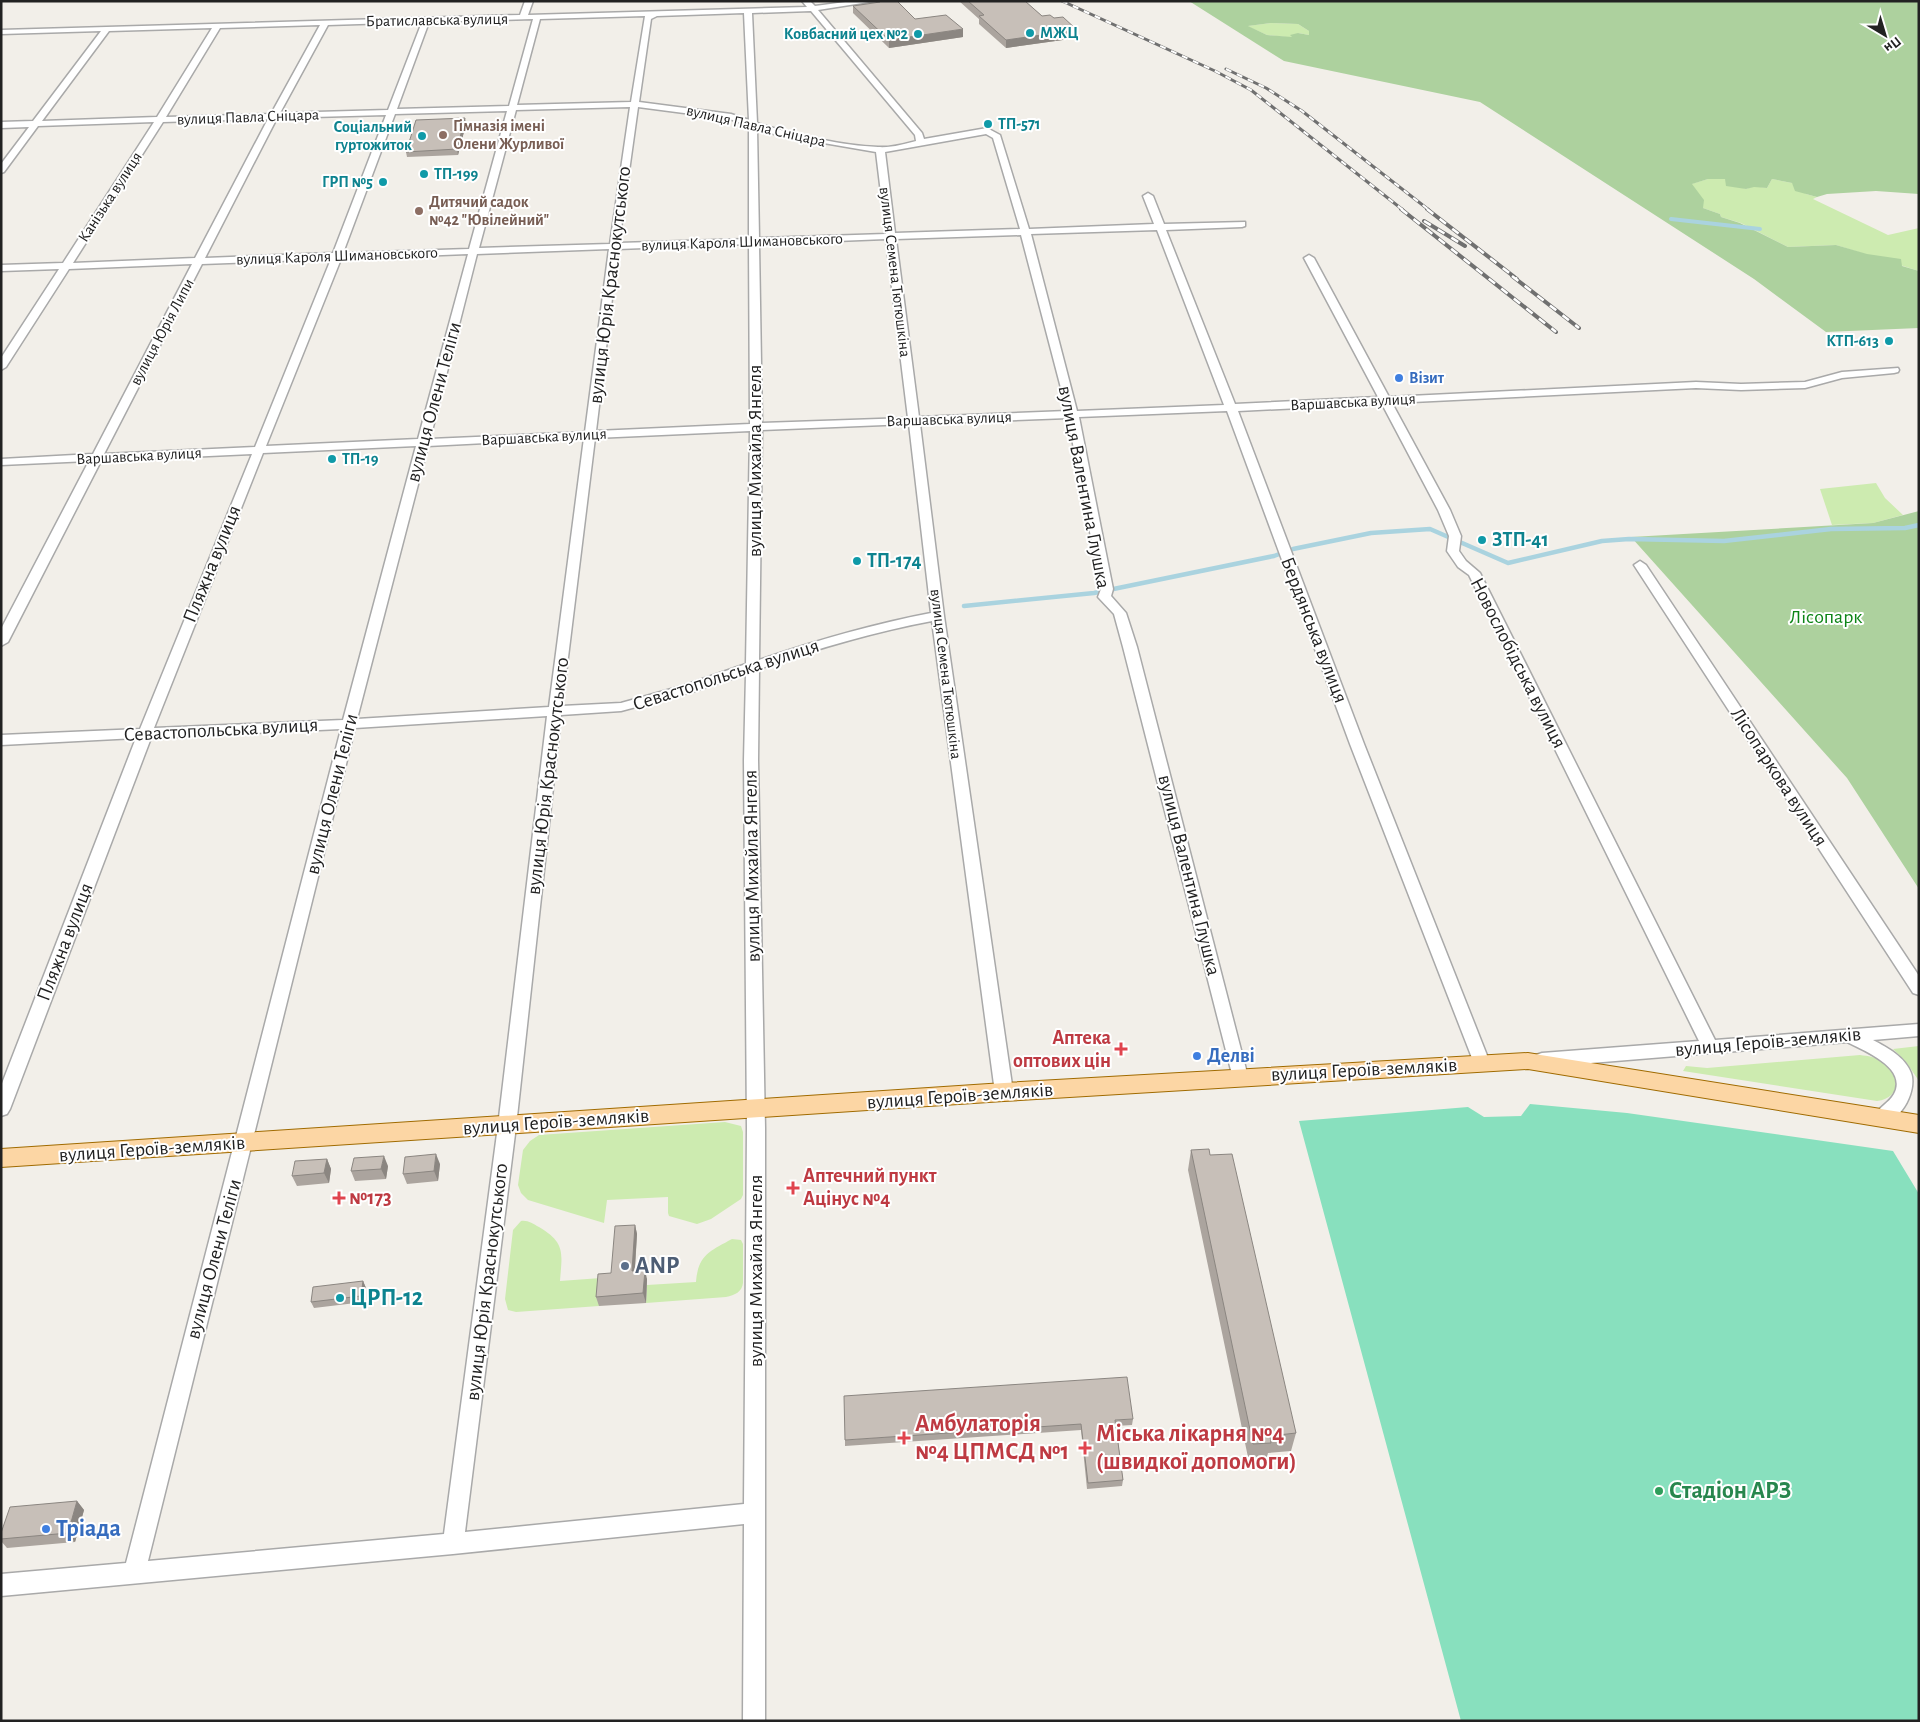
<svg xmlns="http://www.w3.org/2000/svg" width="1920" height="1722" viewBox="0 0 1920 1722" font-family="'Alegreya Sans',sans-serif">
<rect width="100%" height="100%" fill="#f2efe9"/>
<path fill="#cdebb0" d="M1271,23L1298,24L1309,31V35L1298,33L1295,38L1267,35L1247,26Z
M1708,179H1725L1727,182L1746,189L1754,186L1767,188L1772,179L1792,183L1806,194L1817,197L1813,199L1888,235L1919,228V271L1836,245L1788,247L1741,223L1721,217L1720,214L1703,208L1691,184Z
M1876,483L1885,498L1903,515L1873,523L1832,525L1820,489Z
M1919,1046V1081L1906,1062L1893,1049Z
M1860,1055C1868,1056 1876,1057 1883,1062C1900,1074 1902,1098 1877,1101L1683,1071L1686,1066L1707,1068Z
M725,1122L741,1126L743,1132V1195L741,1199L711,1219L697,1224L669,1216L668,1213V1197L607,1200L604,1223L528,1200L521,1193L518,1185L523,1150L530,1141L539,1135Z
M521,1221C528,1220 533,1224 539,1227C566,1243 562,1253 560,1281L601,1278L599,1306L516,1312L508,1310L505,1299L513,1230Z
M732,1239L741,1240L743,1244V1283C742,1292 735,1295 726,1297L646,1303L647,1285L696,1282C698,1255 710,1251 732,1239Z"/>
<path fill="#add19e" fill-rule="evenodd" d="M1189,1H1919V194L1876,191L1827,194L1817,197L1795,191L1792,183L1772,179L1767,188L1754,187L1746,189L1726,186L1725,179H1708L1692,184L1704,200L1703,208L1720,214L1721,217L1740,223L1788,247L1836,245L1867,254L1901,259L1902,266L1919,271V328L1826,332L1754,279L1480,102L1284,61ZM1271,23L1298,24L1309,31V35L1298,33L1290,35L1292,37L1267,35L1248,26Z
M1919,511V889L1847,778L1631,537L1873,523Z"/>
<path fill="#88e0be" d="M1530,1104L1627,1113L1893,1151L1919,1194V1721H1461L1299,1121L1468,1107L1484,1117L1521,1116Z"/>
<g fill="none" stroke-linecap="round" stroke-linejoin="round">
<path stroke="#aad3df" stroke-width="4" d="M1671,219L1760,229"/>
<path stroke="#aad3df" stroke-width="4.5" d="M964,606L1094,593L1274,556L1293,549L1371,533L1430,529L1508,563L1602,541L1629,539L1724,541L1831,529L1905,528L1919,525"/>
<defs>
<path id="minor" d="M525,1H533L528,15L807,7L802,1H810L815,6L853,1H875L818,10L922,133L924,139L987,128L1000,135L1029,229L1154,224L1143,196L1148,193L1153,196L1164,224L1245,222V226L1242,227L1166,230L1235,404L1378,397L1304,258L1309,255L1314,258L1389,397L1696,382L1741,384L1805,382L1842,372L1898,368L1899,370L1898,372L1894,373L1842,378L1805,388L1741,390L1696,388L1392,403L1450,510L1461,536L1459,551L1466,561L1480,573L1715,1040L1919,1024V1036L1873,1040C1888,1048 1905,1057 1911,1073C1918,1092 1897,1129 1876,1122L1873,1117C1878,1108 1889,1103 1894,1094C1908,1068 1865,1051 1847,1042L1542,1067L1536,1065L1534,1060L1536,1055L1542,1053L1699,1041L1469,575L1458,567L1447,551L1449,536L1438,510L1382,404L1238,411L1364,744L1490,1063L1488,1068L1482,1070L1476,1068L1474,1063L1350,744L1227,411L1079,417L1113,589L1111,596L1126,613L1137,647L1248,1077L1246,1082L1240,1084L1234,1082L1123,647L1114,614L1098,597L1101,589L1068,418L920,424L944,616L1013,1092L1010,1097L1004,1099L998,1097L995,1092L932,621C873,632 816,649 759,669L758,760L765,1128V1721H743L744,1524L453,1554L1,1596V1574L126,1563L341,729L151,738L10,1109L7,1114L1,1116V1086L136,738L1,745V735L140,729L252,454L101,461L8,642L1,646V629L89,461L1,465V459L93,454L192,264L69,269L6,367L1,370V358L59,269L1,271V265L63,263L154,122L38,126L4,172L1,173V164L29,127L1,128V122L33,121L101,31L1,34V30L520,15ZM811,11L915,135L916,141C905,144 891,148 878,147C843,146 791,134 757,123L752,13ZM744,13L749,120L731,114L639,102L651,19L657,16ZM645,16L631,102L517,105L540,19ZM533,19L509,106L397,109L429,22ZM422,22L388,110L280,113L328,25ZM320,25L271,114L166,117L220,28ZM212,28L157,117L42,121L109,31ZM630,107L610,244L479,248L516,110ZM638,107L730,119L749,126V239L619,243ZM507,111L469,249L343,253L395,114ZM386,115L333,253L205,258L277,118ZM268,119L195,258L73,263L163,122ZM757,128L777,135L876,152L886,234L759,238ZM986,134L993,138L1020,229L895,233L885,152ZM1157,230L1224,405L1077,411L1031,234ZM1021,235L1067,411L919,417L896,239ZM886,239L908,418L762,423L759,244ZM749,244L750,424L596,431L618,249ZM609,249L585,432L430,439L477,254ZM468,254L418,439L266,446L341,259ZM331,259L255,447L104,454L202,264ZM909,424L931,613C873,624 815,641 759,660L762,430ZM750,431L746,664L682,686L621,703L562,706L595,438ZM584,438L549,707L357,719L428,446ZM416,446L343,720L154,728L263,453ZM746,674L744,760L747,1128L744,1504L465,1532L516,1126L561,715L621,711L692,692ZM547,716L498,1126L444,1534L148,1561L355,728Z
M1640,561L1646,565L1919,976V995L1913,993L1634,565Z"/>
<path id="major" d="M1528,1053L1919,1115V1133L1528,1069L1004,1101L1,1167V1149L1004,1083Z"/>
</defs>
<use href="#minor" stroke="#a9a9a9" stroke-width="3"/>
<use href="#major" stroke="#a06b00" stroke-width="2"/>
<use href="#minor" fill="#fff" fill-rule="evenodd"/>
<use href="#major" fill="#fcd6a4" fill-rule="evenodd"/>
<defs>
<path id="rail-far1" d="M1062,1L1215,71L1251,90L1403,210
M1226,69L1266,88L1302,111L1429,210"/>
<path id="rail" d="M1401,209L1556,332
M1427,209L1517,279
M1424,221L1465,246
M1512,276L1579,328"/>
</defs>
<use href="#rail-far1" stroke="#707070" stroke-width="3"/>
<use href="#rail" stroke="#707070" stroke-width="4"/>
<use href="#rail-far1" stroke="#fff" stroke-width="2" stroke-dasharray="6" stroke-linecap="butt"/>
<use href="#rail" stroke="#fff" stroke-width="2.5" stroke-dasharray="8" stroke-linecap="butt"/>
</g>
<path fill="#aba49e" d="M876,1H897L915,19L963,37L889,48L853,13V6L876,3Z
M959,1H1025L1042,16L1077,38L1006,48L979,24V19Z
M466,124L458,155L407,157L406,152Z
M1191,1150L1210,1155L1296,1433L1291,1451L1268,1453L1266,1461L1249,1462L1188,1170Z
M327,1159L331,1169L329,1183L297,1186L292,1176Z
M440,1164L438,1181L407,1184L403,1174Z
M388,1166L386,1179L355,1181L351,1171Z
M635,1225L637,1234L635,1270L647,1279L646,1303L599,1306L596,1297L611,1273Z
M363,1281L366,1288L364,1302L314,1308L311,1302Z
M1133,1419L1132,1425L1116,1426L1123,1480L1122,1486L1087,1489L1081,1430L845,1446V1440Z
M77,1501L84,1510L75,1542L7,1548L1,1541V1533Z"/>
<path fill="#8b8681" d="M963,29V37L889,48V40Z
M1077,30V38L1006,48V40Z
M465,118L466,124L458,155L457,149Z
M436,1154L440,1164L438,1181L434,1171Z
M384,1156L388,1166L386,1179L381,1169Z
M327,1159L331,1169L329,1183L324,1173Z
M635,1225L637,1234L634,1280L632,1271Z
M645,1270L647,1279L646,1303L643,1293Z
M363,1281L366,1288L364,1302L361,1296Z
M77,1501L84,1510L75,1542L68,1533Z"/>
<path fill="#c7bfb8" stroke="#8b8681" d="M879,1H897L915,19L946,15L963,29L889,40L853,6L880,2Z
M968,1H1025L1042,16L1050,15L1054,18L1063,17L1077,30L1006,40L979,16L984,15Z
M465,118L457,149L406,152L416,120Z
M1209,1149L1210,1155L1232,1154L1296,1433L1270,1436L1271,1443L1253,1444L1191,1150Z
M436,1154L434,1171L403,1174L405,1157Z
M384,1156L381,1169L351,1171L354,1158Z
M327,1159L324,1173L292,1176L295,1161Z
M635,1225L632,1271L645,1270L643,1293L596,1297L598,1274L611,1273L615,1226Z
M363,1281L361,1296L311,1302L313,1287Z
M1127,1377L1133,1419L1115,1420L1123,1480L1088,1483L1081,1424L845,1440L844,1396Z
M77,1501L68,1533L1,1539V1533L10,1507Z"/>
<g fill="#0f9aa8" stroke="#fff" stroke-width="2">
<circle cx="1030" cy="33" r="5"/>
<circle cx="918" cy="34" r="5"/>
<circle cx="988" cy="124" r="5"/>
<circle cx="422" cy="136" r="5"/>
<circle cx="424" cy="174" r="5"/>
<circle cx="383" cy="182" r="5"/>
<circle cx="1889" cy="341" r="5"/>
<circle cx="332" cy="459" r="5"/>
<circle cx="1482" cy="540" r="5"/>
<circle cx="857" cy="561" r="5"/>
<circle cx="340" cy="1298" r="5"/>
</g>
<g fill="#8d6e63" stroke="#fff" stroke-width="2">
<circle cx="443" cy="135" r="5"/>
<circle cx="419" cy="211" r="5"/>
</g>
<g fill="#3f7fe0" stroke="#fff" stroke-width="2">
<circle cx="1399" cy="378" r="5"/>
<circle cx="1197" cy="1056" r="5"/>
<circle cx="46" cy="1529" r="5"/>
</g>
<g fill="#e0444e" stroke="#fff" stroke-width="2">
<path d="M1118.5 1041.5h5v5h5v5h-5v5h-5v-5h-5v-5h5z"/>
<path d="M790.5 1180.5h5v5h5v5h-5v5h-5v-5h-5v-5h5z"/>
<path d="M336.5 1190.5h5v5h5v5h-5v5h-5v-5h-5v-5h5z"/>
<path d="M901.5 1430.5h5v5h5v5h-5v5h-5v-5h-5v-5h5z"/>
<path d="M1082.5 1440.5h5v5h5v5h-5v5h-5v-5h-5v-5h5z"/>
</g>
<circle fill="#5c6f8a" stroke="#fff" stroke-width="2" cx="625" cy="1266" r="5"/>
<circle fill="#2e9e5b" stroke="#fff" stroke-width="2" cx="1659" cy="1491" r="5"/>
<g text-anchor="middle" dominant-baseline="central" stroke-width="4" stroke-linejoin="round" paint-order="stroke">
<g font-size="16" fill="#222" stroke="#fff">
<text transform="translate(437 20) rotate(-1)">Братиславська вулиця</text>
<text transform="translate(248 117) rotate(-2)">вулиця Павла Сніцара</text>
<text transform="translate(756 126) rotate(13)">вулиця Павла Сніцара</text>
<text transform="translate(110 197) rotate(-57)">Канізька вулиця</text>
<text transform="translate(742 242) rotate(-2)">вулиця Кароля Шимановського</text>
<text transform="translate(337 256) rotate(-2)">вулиця Кароля Шимановського</text>
<text transform="translate(895 272) rotate(83)">вулиця Семена Тютюшкіна</text>
<text transform="translate(162 332) rotate(-62)">вулиця Юрія Липи</text>
<text transform="translate(1353 402) rotate(-3)">Варшавська вулиця</text>
<text transform="translate(949 419) rotate(-2)">Варшавська вулиця</text>
<text transform="translate(544 437) rotate(-3)">Варшавська вулиця</text>
<text transform="translate(139 456) rotate(-3)">Варшавська вулиця</text>
<text transform="translate(946 674) rotate(83)">вулиця Семена Тютюшкіна</text>
</g>
<g font-size="16" font-weight="bold" fill="#0d838f" stroke="#fff" text-anchor="start">
<text x="1040" y="33">МЖЦ</text>
<text x="908" y="34" text-anchor="end">Ковбасний цех №2</text>
<text x="998" y="124">ТП-571</text>
<text x="412" y="127" text-anchor="end">Соціальний<tspan x="412" dy="18">гуртожиток</tspan></text>
<text x="434" y="174">ТП-199</text>
<text x="373" y="182" text-anchor="end">ГРП №5</text>
<text x="1879" y="341" text-anchor="end">КТП-613</text>
<text x="342" y="459">ТП-19</text>
</g>
<g font-size="16" font-weight="bold" fill="#785e54" stroke="#fff" text-anchor="start">
<text x="453" y="126">Гімназія імені<tspan x="453" dy="18">Олени Журливої</tspan></text>
<text x="429" y="202">Дитячий садок<tspan x="429" dy="18">№42 "Ювілейний"</tspan></text>
</g>
<g font-size="16" font-weight="bold" fill="#366cbe" stroke="#fff" text-anchor="start">
<text x="1409" y="378">Візит</text>
</g>
<g font-size="20" fill="#222" stroke="#fff">
<text transform="translate(610 285) rotate(-83)">вулиця Юрія Краснокутського</text>
<text transform="translate(434 402) rotate(-75)">вулиця Олени Теліги</text>
<text transform="translate(755 461) rotate(-90)">вулиця Михайла Янгеля</text>
<text transform="translate(1084 487) rotate(79)">вулиця Валентина Глушка</text>
<text transform="translate(212 564) rotate(-68)">Пляжна вулиця</text>
<text transform="translate(1314 630) rotate(69)">Бердянська вулиця</text>
<text transform="translate(1518 663) rotate(63)">Новослобідська вулиця</text>
<text transform="translate(726 675) rotate(-18)">Севастопольська вулиця</text>
<text transform="translate(221 730) rotate(-3)">Севастопольська вулиця</text>
<text transform="translate(548 776) rotate(-83)">вулиця Юрія Краснокутського</text>
<text transform="translate(1779 777) rotate(57)">Лісопаркова вулиця</text>
<text transform="translate(332 794) rotate(-76)">вулиця Олени Теліги</text>
<text transform="translate(752 866) rotate(-91)">вулиця Михайла Янгеля</text>
<text transform="translate(1189 875) rotate(76)">вулиця Валентина Глушка</text>
<text transform="translate(65 942) rotate(-69)">Пляжна вулиця</text>
<text transform="translate(1768 1042) rotate(-5)">вулиця Героїв-земляків</text>
<text transform="translate(1364 1070) rotate(-3)">вулиця Героїв-земляків</text>
<text transform="translate(960 1096) rotate(-4)">вулиця Героїв-земляків</text>
<text transform="translate(556 1122) rotate(-4)">вулиця Героїв-земляків</text>
<text transform="translate(152 1149) rotate(-4)">вулиця Героїв-земляків</text>
<text transform="translate(214 1259) rotate(-75)">вулиця Олени Теліги</text>
<text transform="translate(756 1271) rotate(-90)">вулиця Михайла Янгеля</text>
<text transform="translate(487 1282) rotate(-83)">вулиця Юрія Краснокутського</text>
</g>
<g font-size="20" font-weight="bold" fill="#0d838f" stroke="#fff" text-anchor="start">
<text x="1492" y="540">ЗТП-41</text>
<text x="867" y="561">ТП-174</text>
</g>
<g font-size="20" fill="#0c8416" stroke="#fff">
<text x="1826" y="617">Лісопарк</text>
</g>
<g font-size="20" font-weight="bold" fill="#be3a42" stroke="#fff" text-anchor="start">
<text x="1111" y="1038" text-anchor="end">Аптека<tspan x="1111" dy="23">оптових цін</tspan></text>
<text x="803" y="1176">Аптечний пункт<tspan x="803" dy="23">Ацінус №4</tspan></text>
<text x="349" y="1198">№173</text>
</g>
<g font-size="20" font-weight="bold" fill="#366cbe" stroke="#fff" text-anchor="start">
<text x="1207" y="1056">Делві</text>
</g>
<g font-size="24" font-weight="bold" fill="#4e5e75" stroke="#fff" text-anchor="start">
<text x="635" y="1266">ANP</text>
</g>
<g font-size="24" font-weight="bold" fill="#0d838f" stroke="#fff" text-anchor="start">
<text x="350" y="1298">ЦРП-12</text>
</g>
<g font-size="24" font-weight="bold" fill="#be3a42" stroke="#fff" text-anchor="start">
<text x="915" y="1424">Амбулаторія<tspan x="915" dy="28">№4 ЦПМСД №1</tspan></text>
<text x="1096" y="1434">Міська лікарня №4<tspan x="1096" dy="28">(швидкої допомоги)</tspan></text>
</g>
<g font-size="24" font-weight="bold" fill="#27864d" stroke="#fff" text-anchor="start">
<text x="1669" y="1491">Стадіон АРЗ</text>
</g>
<g font-size="24" font-weight="bold" fill="#366cbe" stroke="#fff" text-anchor="start">
<text x="56" y="1529">Тріада</text>
</g>
</g>
<rect width="1920" height="1722" fill="none" stroke="#222222" stroke-width="5"/>
<g transform="translate(1885 35) rotate(142)" stroke="#ffffff" stroke-width="4" paint-order="stroke">
<path d="M0-4L9 19L0 12L-9 19Z" fill="#222222"/>
<text y="-8" font-size="14" font-weight="bold" text-anchor="middle" fill="#222222">Пн</text>
</g>
</svg>
